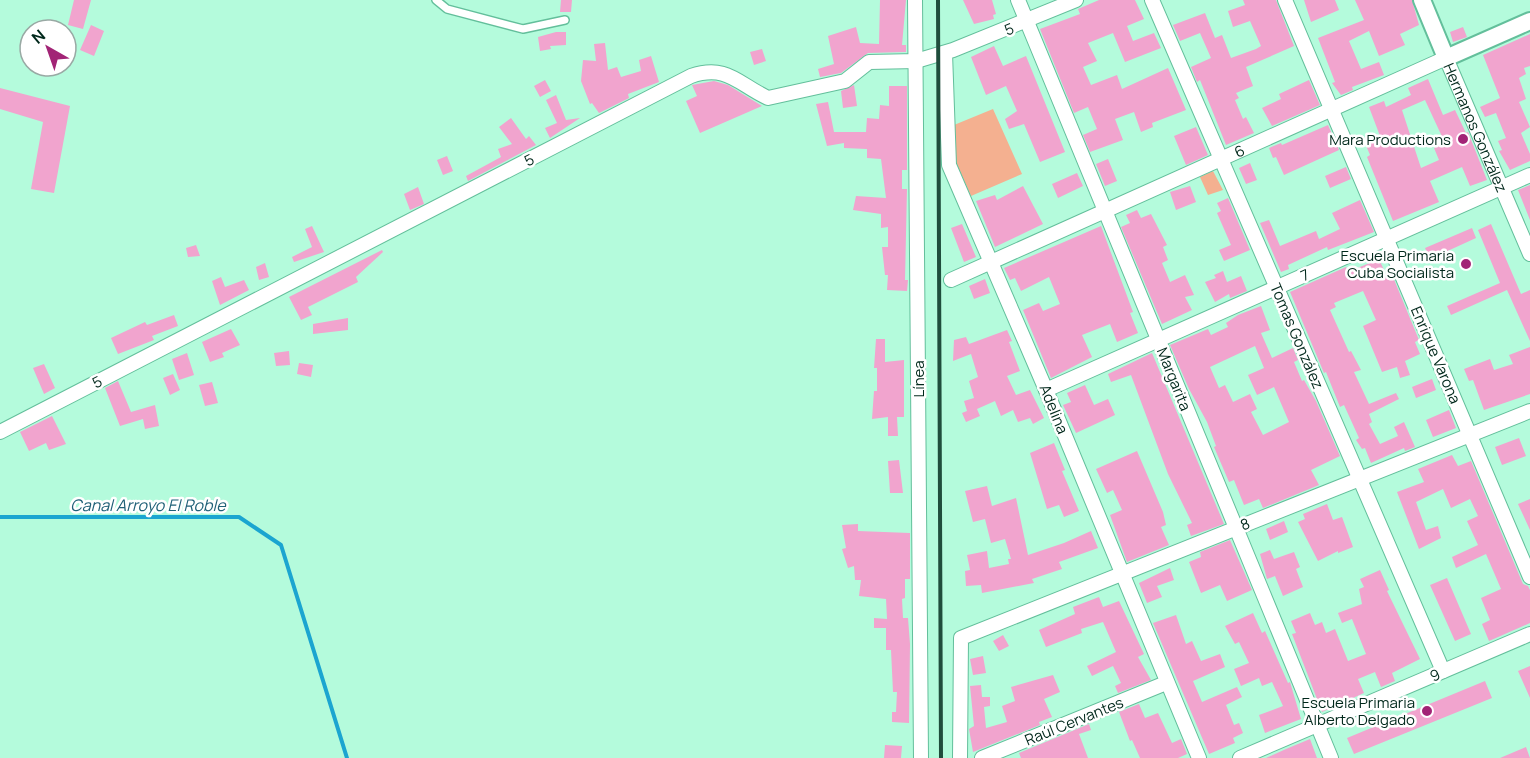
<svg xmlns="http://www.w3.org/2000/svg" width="1530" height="758" viewBox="0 0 1530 758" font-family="Manrope,sans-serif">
<rect width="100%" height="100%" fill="#b4fbdc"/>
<path fill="#f4b090" d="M993,109L1022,174L971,196L955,160L954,125Z
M1213,171L1223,190L1208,195L1200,177Z"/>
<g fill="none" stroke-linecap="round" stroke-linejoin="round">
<path stroke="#1ba5d0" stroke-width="4" d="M0,517H239L281,545L347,758"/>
</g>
<path fill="#f1a4ce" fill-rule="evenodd" d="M74,0H91L83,29L68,25Z
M561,0H572L571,12H560Z
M880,0H906L902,45H906V52L868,53L841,73L820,77L818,69L834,64L828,36L856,27L860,43L879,44Z
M963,0H992L996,14L993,15L994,19L974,24Z
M1099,0H1135L1144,19L1127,26L1133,41L1154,33L1161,48L1125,62L1113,33L1088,43L1097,61L1083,67L1091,85L1117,75L1122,89L1168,68L1186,110L1152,123L1153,127L1141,132L1134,112L1115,119L1123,140L1090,152L1083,135L1097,129L1088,107L1074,113L1040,29L1080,14L1078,9Z
M1243,0H1276L1294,46L1246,67L1253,86L1236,93L1239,98L1235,100L1243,119L1246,117L1254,133L1226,145L1200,80L1197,82L1191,67L1211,58L1200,33L1180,41L1173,25L1205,13L1215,38L1222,35L1231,58L1256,49L1261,46L1250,21L1233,27L1228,11L1245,5Z
M1304,0H1335L1339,10L1311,22Z
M1355,0H1412L1419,25L1400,34L1405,45L1379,56L1369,31L1349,41L1361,69L1379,62L1384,75L1352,87L1353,90L1341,95L1332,83L1335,82L1318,38L1364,20Z
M91,25L104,31L94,56L80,50Z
M1463,27L1467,37L1453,42L1450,32Z
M556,32H566V45L550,46L551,49L540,51L538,37Z
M1530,34V66L1524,68L1526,74L1519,78L1526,99L1519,102L1530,127L1521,133L1530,154V161L1510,170L1499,151L1502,150L1498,141L1506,138L1496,113L1485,117L1480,107L1500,98L1483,55Z
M605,43L608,70L617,67L621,77L641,71L639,60L651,56L659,82L628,94L629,98L599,113L592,103L590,104L581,81L583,60L596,61L594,44Z
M994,46L1003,66L1026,56L1065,152L1040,162L1024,124L1009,129L1005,119L1017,111L1006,86L986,95L971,57Z
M762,49L766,61L754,65L750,52Z
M1428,79L1443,115L1455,110L1466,133L1468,132L1487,180L1470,186L1462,167L1430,181L1439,202L1393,221L1367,157L1370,155L1365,143L1380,136L1369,107L1384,101L1386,107L1411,95L1408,88ZM1425,100L1445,143L1434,148L1439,160L1421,168L1402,110Z
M545,80L551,91L540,97L534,86Z
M1309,80L1320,105L1272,126L1262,108L1281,99L1279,94Z
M714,81L728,85L762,106L700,133L686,101L697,96L692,85Z
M854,85L857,106L843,108L841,91Z
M889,86H907V170H902V189H907L905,280H908L907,291L887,290L888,275H885L882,247H888V227L881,228V214L853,210L856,196L886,198L881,159L867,158V149L844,148V143L827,146L816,104L828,102L834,132H866L867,118L879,119L880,105L889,106Z
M0,88L70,106L54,193L31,189L43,122L0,109Z
M556,95L566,120L580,118L550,138L545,128L557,123L546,100Z
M511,118L526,139L529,136L536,145L468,181L466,176L501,157L498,149L512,144L499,127Z
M1328,125L1339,150L1284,175L1276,157L1273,158L1269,148L1281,143L1282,145Z
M1196,127L1208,155L1186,165L1174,136Z
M447,156L453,171L443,175L437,160Z
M1108,159L1117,181L1105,186L1096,164Z
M1250,163L1257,180L1246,184L1239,168Z
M1346,167L1351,179L1330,188L1325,176Z
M1077,173L1083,186L1058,198L1052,184Z
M1530,185V220L1518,190Z
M1023,186L1043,224L995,247L976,201L995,195L997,200Z
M1190,186L1196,202L1176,210L1170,192Z
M418,187L424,204L410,210L404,194Z
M1228,198L1250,250L1224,261L1219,250L1231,245L1217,213L1221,211L1217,203Z
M1360,200L1374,232L1328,250L1327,247L1288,265L1289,269L1281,272L1260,223L1269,220L1280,246L1316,231L1319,239L1340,229L1332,213Z
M1137,210L1141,218L1151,214L1167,245L1163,247L1168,260L1162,263L1170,282L1185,275L1194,295L1185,297L1192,310L1162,324L1121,227L1130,223L1126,215Z
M962,224L976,257L964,262L951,228Z
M1491,224L1521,294L1530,290V341L1507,290L1451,315L1447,306L1500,283L1478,230Z
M312,226L324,252L294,262L292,257L312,247L305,229Z
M1101,226L1133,312L1130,313L1138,333L1117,342L1110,324L1082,335L1092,357L1051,378L1023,310L1039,303L1043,311L1060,304L1049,277L1021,291L1015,278L1010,280L1004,268Z
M1472,228L1476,238L1430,259L1425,248Z
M196,245L200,256L188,257L186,248Z
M382,250L383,252L356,277L358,282L308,307L312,315L301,320L289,297Z
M1379,259L1388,279L1393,277L1419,340L1415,342L1420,354L1405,361L1410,375L1400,378L1397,367L1382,372L1363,326L1376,320L1363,291L1334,303L1336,307L1330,310L1349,352L1351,351L1361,370L1354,372L1369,404L1396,393L1399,399L1369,414L1372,422L1369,424L1380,444L1398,436L1394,427L1404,422L1415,447L1405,451L1404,448L1371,463L1365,448L1362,449L1356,440L1359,438L1344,405L1340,407L1326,372L1324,373L1290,292L1346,267L1348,272Z
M265,263L269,277L259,280L256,267Z
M1223,271L1227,282L1241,276L1247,291L1230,298L1229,294L1215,302L1205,282L1216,278L1214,275Z
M221,277L225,287L244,280L249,290L220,305L212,281Z
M985,279L990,293L974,299L969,286Z
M1261,306L1270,330L1261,333L1272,358L1293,348L1298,360L1294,362L1302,381L1304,380L1316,401L1340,456L1311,470L1319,485L1263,508L1259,499L1244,505L1234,480L1229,482L1214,447L1216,446L1207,422L1189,389L1170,345L1208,329L1211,335L1228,327L1226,323L1238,315ZM1255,346L1264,368L1248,375L1257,395L1274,387L1289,422L1263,435L1251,412L1257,409L1250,394L1233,402L1225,385L1219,388L1210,367Z
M174,315L178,326L152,336L154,340L118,354L111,338L145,322L147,325Z
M348,318V330L313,334V324Z
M231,329L240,345L222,353L224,357L210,362L202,342Z
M1007,330L1012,341L1009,342L1020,371L1007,376L1016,395L1030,390L1044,418L1033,424L1030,418L1018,422L1013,410L1001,416L995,401L977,409L980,416L966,422L962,413L967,411L964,401L974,398L969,381L978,377L971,354L953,361L954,340L966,337L969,344Z
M876,339H885V362L904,360V417H897L898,436H888V417L872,419L874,391H877V368H874Z
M1530,347V394L1484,410L1473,380L1469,381L1464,369L1490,359L1494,370L1513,364L1509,355Z
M289,351L290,365L276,366L274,353Z
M187,353L194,375L179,380L172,359Z
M1152,353L1224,524L1191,536L1187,525L1192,523L1168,474L1131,375L1111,382L1108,374Z
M299,363L313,365L311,377L297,374Z
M44,364L55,388L44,394L33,368Z
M173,374L180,390L170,395L163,378Z
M1432,379L1436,390L1416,398L1412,387Z
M118,381L131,412L155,405L159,426L145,429L143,419L120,426L105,388Z
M212,382L218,403L205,406L199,385Z
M1085,385L1094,405L1108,399L1115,415L1076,433L1063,405L1071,402L1067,393Z
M1449,410L1456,428L1433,437L1426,420Z
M52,416L66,444L49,450L46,443L29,451L20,432Z
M1519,438L1526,456L1502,465L1495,447Z
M1054,443L1065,470L1062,471L1079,511L1064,517L1059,505L1047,509L1030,453Z
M1137,451L1163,512L1166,525L1161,527L1169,545L1127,562L1110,515L1122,510L1113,490L1107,493L1096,469Z
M1452,455L1458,466L1471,461L1523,584L1528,586L1530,590V623L1489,641L1482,624L1490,620L1481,598L1501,589L1486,554L1456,568L1452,557L1478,545L1467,521L1478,516L1470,499L1451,508L1443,489L1416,502L1426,530L1438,526L1441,538L1419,549L1397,492L1424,482L1418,469Z
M899,460L903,493H890L888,461Z
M987,486L992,506L1016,498L1028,555L1064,543L1091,531L1098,548L1059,562L1062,569L1032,579L1034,583L982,593L981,585L966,586L965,571L970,570L967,555L987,551L989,568L1009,564L1008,559H1011L1005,539L991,543L985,519L973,522L965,491Z
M1530,499V530L1518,504Z
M1327,504L1333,520L1342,517L1353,547L1338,553V551L1318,561L1298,522L1305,519L1303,514Z
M1284,521L1288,532L1270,540L1266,529Z
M858,524V531L910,533V579H905V598L902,599L903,618H908L910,644L909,723L892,722V712H896L897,692H893L891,650H886V628H874V618L887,619L886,599L859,596L861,580H855L854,566L848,568L842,549L846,548L842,525Z
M1230,540L1252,590L1227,601L1220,585L1201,593L1189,562L1201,557L1200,552Z
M1270,550L1274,559L1294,552L1300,567L1296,569L1303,587L1283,596L1275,576L1267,579L1260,554Z
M1170,568L1174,580L1157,586L1162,597L1147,603L1139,583Z
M1380,570L1389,590L1387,591L1420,659L1392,673L1395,681L1381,687L1375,672L1358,679L1364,693L1322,712L1292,634L1296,633L1291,621L1310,613L1315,625L1322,622L1326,633L1335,629L1348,661L1366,654L1352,619L1342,623L1338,613L1362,604L1359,589L1364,587L1360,579Z
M1447,578L1471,634L1455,641L1430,585Z
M1099,597L1103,607L1119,601L1144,654L1138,657L1151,680L1118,693L1115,686L1121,683L1113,666L1092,676L1087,666L1116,652L1103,622L1081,629L1082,633L1046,647L1039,630L1075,614L1073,607Z
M1253,613L1262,633L1265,631L1288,683L1290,682L1301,719L1265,733L1259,715L1283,706L1272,682L1262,686L1259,678L1241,686L1234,669L1249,663L1239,642L1235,644L1225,626Z
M1176,615L1186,644L1192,641L1201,661L1220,654L1225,667L1193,681L1202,702L1237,687L1242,697L1226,705L1234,725L1239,723L1243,733L1233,738L1235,743L1209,754L1153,623Z
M1003,635L1009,646L999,651L993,641Z
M983,656L986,673L973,675L970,659Z
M1530,666V698L1518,671Z
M1053,675L1060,692L1044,699L1052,717L1039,722L1040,725L973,752L969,729L974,726L970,686L981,685L982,697H990V706L984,707L986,728L1007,722L1002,706L1015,701L1011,687Z
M1485,681L1492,698L1354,754L1347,738Z
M1139,704L1145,718L1158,713L1172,743L1181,739L1187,754L1178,758H1140L1132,740L1130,741L1119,712Z
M1089,724L1091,730L1079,734L1088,758H1021L1019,753Z
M1310,739L1317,758H1266L1286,749Z
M885,745L902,746L901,758H884Z
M1526,747L1530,758H1500Z"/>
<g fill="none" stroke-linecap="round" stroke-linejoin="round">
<defs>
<path id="service" d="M436,0L447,9L523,29L565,20"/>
<g id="minor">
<path d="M915,0L921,758"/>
<path d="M1018,0L1331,758"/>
<path d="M1152,0L1443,671"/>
<path d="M1285,0L1530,577"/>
<path d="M945,53L949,165L1046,390L1199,758"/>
<path id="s1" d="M951,280L1446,58L1530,254"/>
<path d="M1046,390L1530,175"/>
<path d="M0,432L691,76C727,64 738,84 768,98L845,81L869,62L916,61L953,50L1076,0"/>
<path d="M960,758L961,638L1530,411"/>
<path d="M982,758L1166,683"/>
<path d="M1240,758L1530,634"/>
</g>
<path id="tertiary" d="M1422,0L1446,58L1530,21"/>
</defs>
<use href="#service" stroke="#63bf9b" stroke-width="10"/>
<use href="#minor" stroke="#63bf9b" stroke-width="16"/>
<use href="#tertiary" stroke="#63bf9b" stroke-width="20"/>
<use href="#service" stroke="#fff" stroke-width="7"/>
<use href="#minor" stroke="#fff" stroke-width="14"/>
<use href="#tertiary" stroke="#fff" stroke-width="16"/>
<path stroke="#1f4d3c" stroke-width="4" d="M938,0L941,758"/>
</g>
<g fill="#a22476" stroke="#fff" stroke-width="2">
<circle cx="1463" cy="139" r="6"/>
<circle cx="1466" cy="264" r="6"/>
<circle cx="1427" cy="711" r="6"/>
</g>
<g text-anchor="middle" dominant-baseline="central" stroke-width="5" stroke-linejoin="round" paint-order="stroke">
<g font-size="15" fill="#00281b" stroke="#fff">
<text transform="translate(1009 29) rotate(-21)">5</text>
<text stroke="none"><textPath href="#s1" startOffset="618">Hermanos González</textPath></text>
<text stroke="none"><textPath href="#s1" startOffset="316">6</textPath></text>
<text transform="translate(529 160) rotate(-27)">5</text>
<text transform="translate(1305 275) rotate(-24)">7</text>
<text transform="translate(1297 336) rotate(67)">Tomas González</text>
<text transform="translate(1436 355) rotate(67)">Enrique Varona</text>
<text transform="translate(918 379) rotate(-90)">Línea</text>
<text transform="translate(1174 379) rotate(68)">Margarita</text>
<text transform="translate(97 382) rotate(-27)">5</text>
<text transform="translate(1054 409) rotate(68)">Adelina</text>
<text transform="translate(1245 524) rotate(-22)">8</text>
<text transform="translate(1435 675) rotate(-23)">9</text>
<text transform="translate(1074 721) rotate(-22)">Raúl Cervantes</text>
</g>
<g font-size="15" fill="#00281b" stroke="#fff" text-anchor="end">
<text x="1451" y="139">Mara Productions</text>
<text x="1454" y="255">Escuela Primaria<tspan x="1454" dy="17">Cuba Socialista</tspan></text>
<text x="1415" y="702">Escuela Primaria<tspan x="1415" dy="17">Alberto Delgado</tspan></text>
</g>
<g font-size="16" font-style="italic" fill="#1f6077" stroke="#fff">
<text x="148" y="505">Canal Arroyo El Roble</text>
</g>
</g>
<g transform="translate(48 48) rotate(320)"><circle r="28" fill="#ffffff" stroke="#99a9a4" stroke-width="1.5"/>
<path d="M0-4.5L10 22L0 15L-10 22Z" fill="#a22476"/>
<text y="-9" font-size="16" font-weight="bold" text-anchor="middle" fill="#00281b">N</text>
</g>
</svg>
